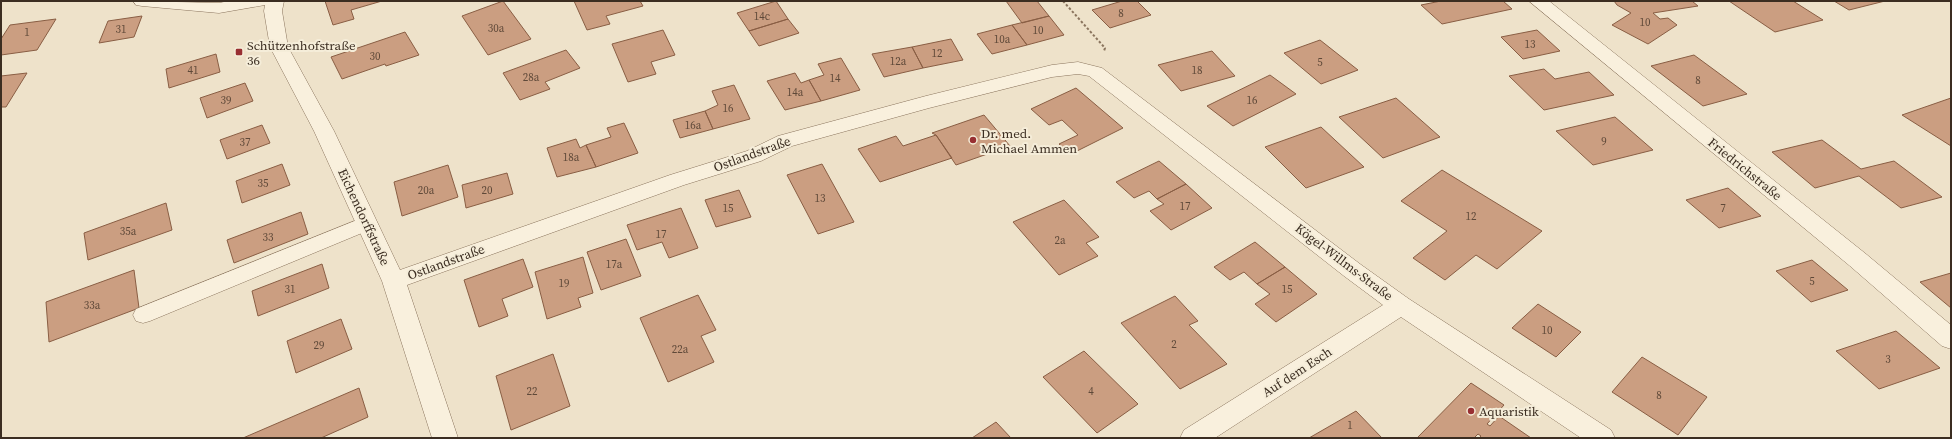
<svg xmlns="http://www.w3.org/2000/svg" width="1952" height="439" viewBox="0 0 1952 439" font-family="'Source Serif 4',serif">
<rect width="100%" height="100%" fill="#eee2ca"/>
<path fill="#cb9e81" stroke="#895e44" d="M325,1H382L351,10L354,19L333,25Z
M503,1L531,39L488,55L462,16Z
M574,1H640L643,6L606,16L610,24L587,30Z
M776,1L788,19L749,31L737,13Z
M1006,1H1037L1049,16L1022,23Z
M1122,1H1137L1151,15L1110,28L1092,10Z
M1441,1H1503L1512,9L1442,24L1421,5Z
M1614,1H1692L1698,6L1653,13L1660,19L1668,18L1677,25L1648,44L1612,25L1631,13L1617,5Z
M1729,1H1793L1823,20L1775,32Z
M1834,1H1885L1849,10Z
M142,16L134,37L99,43L108,21Z
M1049,16L1064,35L1027,45L1012,25Z
M56,19L37,50L1,55V39L10,25Z
M788,19L799,33L759,46L749,31Z
M1012,25L1027,45L992,54L977,34Z
M663,30L675,55L651,62L656,74L628,82L612,44Z
M1537,30L1560,51L1523,59L1501,37Z
M405,32L419,55L386,66L385,64L342,79L331,57Z
M951,39L963,60L923,68L912,47Z
M1320,40L1358,70L1321,84L1284,53Z
M912,47L923,68L884,77L872,54Z
M566,50L580,68L545,82L550,89L520,100L503,73Z
M1212,51L1235,76L1181,91L1158,65Z
M216,54L220,72L169,88L166,69Z
M1694,55L1747,94L1703,106L1651,66Z
M841,58L860,90L821,101L809,80L824,75L818,64Z
M1544,69L1555,79L1589,72L1614,95L1544,110L1509,76Z
M27,73L6,107H1V76Z
M795,73L801,83L809,80L821,101L785,110L767,81Z
M1270,75L1296,94L1233,126L1207,106Z
M245,83L253,101L207,118L200,98Z
M734,85L750,119L713,129L705,111L718,105L712,91Z
M1076,88L1123,128L1071,154L1059,144L1078,135L1062,120L1049,125L1031,109Z
M1396,98L1440,137L1383,158L1339,117Z
M1951,98V146L1902,115Z
M705,111L713,129L680,138L673,120Z
M984,115L1010,146L956,165L936,135L932,133Z
M1615,117L1653,150L1593,165L1556,131Z
M624,123L638,153L596,167L586,145L611,137L607,128Z
M262,125L270,143L227,159L220,140Z
M1321,127L1364,167L1306,188L1265,147Z
M936,135L952,158L880,182L858,149L896,136L903,146Z
M576,139L580,148L586,145L596,167L557,177L547,148Z
M1822,140L1861,169L1894,161L1942,197L1901,208L1859,176L1815,188L1772,152Z
M1159,161L1186,184L1157,199L1149,191L1134,198L1116,182Z
M282,164L290,185L242,203L236,181Z
M822,164L854,222L818,234L787,175Z
M448,165L458,197L402,216L394,182Z
M1442,170L1542,231L1497,269L1476,255L1445,280L1413,258L1447,231L1401,201Z
M507,173L513,194L466,208L462,185Z
M1186,184L1212,208L1171,230L1150,211L1164,204L1157,199Z
M1728,188L1761,216L1719,228L1686,200Z
M739,190L751,217L716,227L705,200Z
M1064,200L1099,237L1086,243L1098,256L1059,275L1013,222Z
M166,203L172,230L88,260L84,233Z
M681,208L698,248L669,258L662,242L637,250L627,225Z
M301,212L308,234L234,263L227,240Z
M626,239L641,276L601,290L587,252Z
M1255,242L1285,267L1257,284L1244,272L1230,280L1214,267Z
M583,257L593,293L578,298L581,307L547,319L535,272Z
M523,259L533,287L502,299L508,316L479,327L464,280Z
M1812,260L1848,290L1811,302L1776,271Z
M322,264L329,288L258,316L252,291Z
M1285,267L1317,294L1276,322L1255,304L1270,294L1257,284Z
M134,270L139,308L49,342L46,302Z
M1951,273V308L1920,282Z
M698,295L716,330L701,336L714,362L668,382L640,318Z
M1175,296L1198,321L1189,325L1227,364L1180,389L1121,323Z
M1538,304L1581,332L1556,357L1512,328Z
M341,319L352,349L296,373L287,341Z
M1896,331L1940,368L1879,389L1836,351Z
M1084,351L1138,404L1097,433L1043,377Z
M553,354L570,406L511,430L496,376Z
M1642,357L1707,397L1678,435L1612,392Z
M1471,383L1504,405L1487,424L1490,426L1499,416L1531,438H1479L1481,436L1478,434L1474,438H1417Z
M359,388L368,417L321,438H243Z
M1356,411L1382,438H1309Z
M996,422L1011,438H972Z"/>
<g fill="none" stroke-linecap="round" stroke-linejoin="round">
<defs>
<path id="lane" d="M367,216L374,218L377,223L374,228L150,321L143,323L136,321L133,315L136,309Z"/>
<path id="street" d="M133,1L219,3L229,1H284L282,11L288,47L334,131L400,270L670,175L747,151L778,136L926,96L1052,65L1078,62L1102,68L1360,264L1409,299L1611,430L1615,438H1581L1401,317L1215,438H1180L1184,430L1383,305L1344,276L1089,76L1078,74L1052,77L929,108L792,146L761,161L684,185L407,285L458,438H432L382,281L314,131L270,47L264,11L265,5L219,13L142,6L136,5Z
M1529,1H1549L1866,254L1951,325V349L1942,346L1850,266Z"/>
</defs>
<use href="#lane" stroke="#8b755e" stroke-width="1"/>
<use href="#street" stroke="#8b755e" stroke-width="1"/>
<path stroke="#8b755e" stroke-width="2" stroke-dasharray="2.5 2" stroke-linecap="butt" d="M1063,1L1105,48L1104,51"/>
<use href="#lane" fill="#f9f0dd" fill-rule="evenodd"/>
<use href="#street" fill="#f9f0dd" fill-rule="evenodd"/>
</g>
<g fill="#982f32" stroke="#f5edd9" stroke-width="1.5">
<rect x="235" y="48" width="8" height="8" rx="2"/>
<circle cx="973" cy="140" r="4"/>
<circle cx="1471" cy="411" r="4"/>
</g>
<g text-anchor="middle" dominant-baseline="central" stroke-width="4" stroke-linejoin="round" paint-order="stroke">
<g font-size="11" fill="#5f4939">
<text x="1121" y="13">8</text>
<text x="762" y="16">14c</text>
<text x="1645" y="22">10</text>
<text x="496" y="28">30a</text>
<text x="121" y="29">31</text>
<text x="1038" y="30">10</text>
<text x="27" y="32">1</text>
<text x="1002" y="39">10a</text>
<text x="1530" y="44">13</text>
<text x="937" y="53">12</text>
<text x="375" y="56">30</text>
<text x="898" y="61">12a</text>
<text x="1320" y="62">5</text>
<text x="193" y="70">41</text>
<text x="1197" y="70">18</text>
<text x="531" y="77">28a</text>
<text x="835" y="78">14</text>
<text x="1698" y="80">8</text>
<text x="795" y="92">14a</text>
<text x="226" y="100">39</text>
<text x="1252" y="100">16</text>
<text x="728" y="108">16</text>
<text x="693" y="125">16a</text>
<text x="1604" y="141">9</text>
<text x="245" y="142">37</text>
<text x="571" y="157">18a</text>
<text x="263" y="183">35</text>
<text x="426" y="190">20a</text>
<text x="487" y="190">20</text>
<text x="820" y="198">13</text>
<text x="1185" y="206">17</text>
<text x="728" y="208">15</text>
<text x="1723" y="208">7</text>
<text x="1471" y="216">12</text>
<text x="128" y="231">35a</text>
<text x="661" y="234">17</text>
<text x="268" y="237">33</text>
<text x="1060" y="240">2a</text>
<text x="614" y="264">17a</text>
<text x="1812" y="281">5</text>
<text x="564" y="283">19</text>
<text x="290" y="289">31</text>
<text x="1287" y="289">15</text>
<text x="92" y="305">33a</text>
<text x="1547" y="330">10</text>
<text x="1174" y="344">2</text>
<text x="319" y="345">29</text>
<text x="680" y="349">22a</text>
<text x="1888" y="359">3</text>
<text x="532" y="391">22</text>
<text x="1091" y="391">4</text>
<text x="1659" y="395">8</text>
<text x="1350" y="425">1</text>
</g>
<g font-size="13" fill="#3b2d21" stroke="#f5edd9" text-anchor="start">
<text x="247" y="45">Schützenhofstraße<tspan x="247" dy="15">36</tspan></text>
<text x="981" y="133">Dr. med.<tspan x="981" dy="15">Michael Ammen</tspan></text>
<text x="1479" y="411">Aquaristik</text>
</g>
<g font-size="13" fill="#3b2d21" stroke="#f5edd9">
<text transform="translate(752 154) rotate(-20)">Ostlandstraße</text>
<text transform="translate(1745 169) rotate(39)">Friedrichstraße</text>
<text transform="translate(364 217) rotate(65)">Eichendorffstraße</text>
<text transform="translate(446 262) rotate(-20)">Ostlandstraße</text>
<text transform="translate(1344 262) rotate(37)">Kögel-Willms-Straße</text>
<text transform="translate(1297 372) rotate(-33)">Auf dem Esch</text>
</g>
</g>
<rect width="1952" height="439" fill="none" stroke="#3b2d21" stroke-width="4"/>
</svg>
